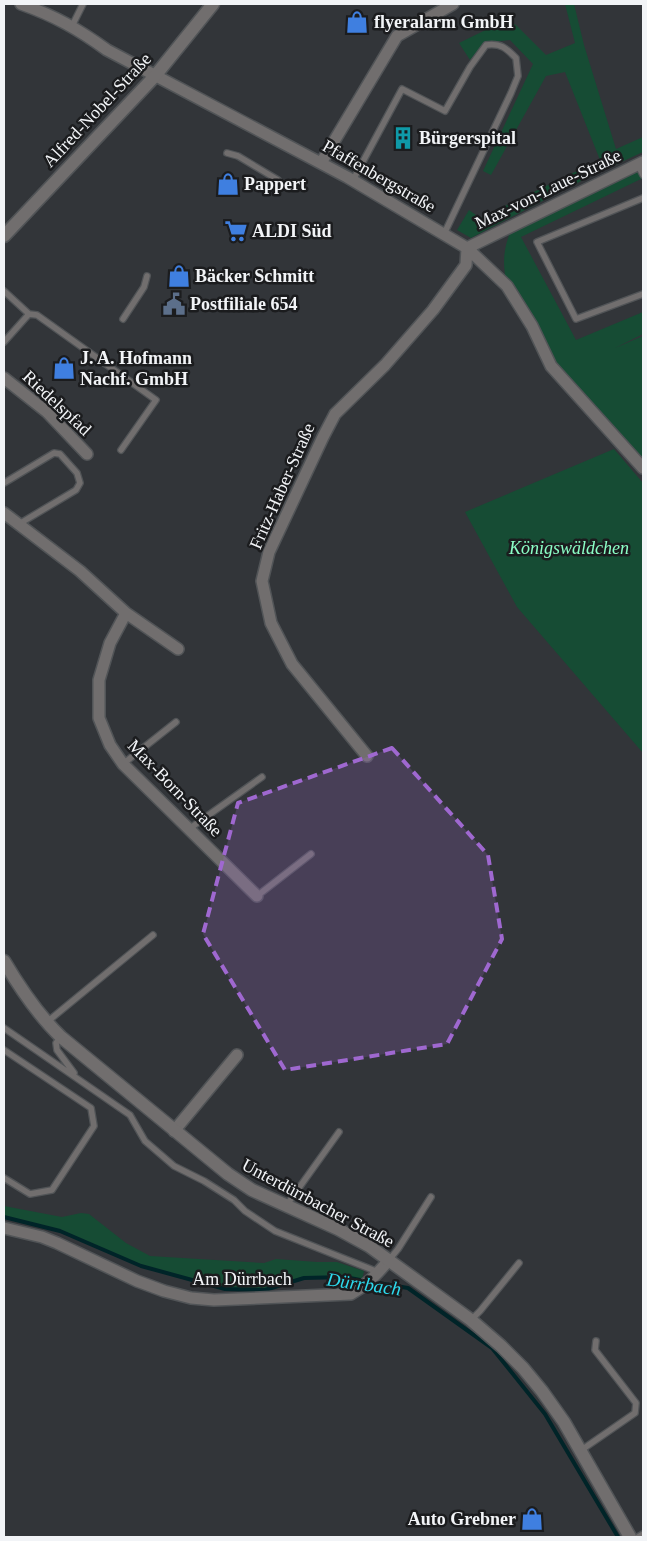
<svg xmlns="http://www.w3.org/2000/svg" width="647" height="1541" viewBox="0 0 647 1541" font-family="Georgia,serif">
<rect width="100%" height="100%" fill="#323539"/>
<path fill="#164c34" d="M565,4H574L584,45L616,149L643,137V152L604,170L565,72L546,76L491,175L483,171L533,64L510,40L484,43L470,60L459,43L506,20L516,25L546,55L575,43Z
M643,162V178L521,237L576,340L643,312V334L615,348L643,336V468L551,366L507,286C502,263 503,247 513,226Z
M583,168L587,178L471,238L457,230L469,210L480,218Z
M614,449L643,483V753L517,607L465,512Z
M4,1206L62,1217L81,1213L89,1214L126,1243L150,1256L264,1263L276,1259L317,1262H337L364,1271L362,1280L345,1277L304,1278L265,1290L225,1289L141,1266L60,1231L4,1217Z"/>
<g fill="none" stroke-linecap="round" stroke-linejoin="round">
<path stroke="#002428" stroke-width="4" d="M4,1217L60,1231L141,1266L225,1289L265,1290L304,1278L345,1277L365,1281
M372,1282L408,1288L492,1348L545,1414L618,1537"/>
<defs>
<path id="service" d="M72,26L83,4
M227,153L238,156L278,180
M638,165L643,175
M353,180L402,89L445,111L470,67L486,45C501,43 506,48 516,58L518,76L511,93L444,234
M643,198L537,242L576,319L643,294
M4,291L29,314L4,342
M29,314L37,315L156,400L121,450
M123,319L144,287L147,276
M4,483L54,453L60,454L77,473L80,483L76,490L19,524
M123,764L176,722
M189,829L262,777
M257,896L311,854
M47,1022L153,935
M4,1028L130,1115L145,1141L174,1166L204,1181L234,1200L245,1211L275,1231L378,1272
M61,1037L56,1043L57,1050L74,1073
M4,1050L91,1108L94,1126L52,1190L30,1194L4,1178
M286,1206L339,1132
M389,1260L398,1249L431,1197
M471,1320L480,1311L519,1263
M580,1451L635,1413L636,1403L595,1350L596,1341
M638,1537L643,1534"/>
<path id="minor" d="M21,4C55,16 78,29 107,50L347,177L467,248L507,286L532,326L551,366L643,468
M321,163L397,36L453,4
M467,248L643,162
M4,378L47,412L87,454
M4,513L80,571L126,613L178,649
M126,613L110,643L99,680V718L110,745L123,764L257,896
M367,756L292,664L271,623L262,581L269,552L323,437L335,414L385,365L433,310L466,265L467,248
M174,1131L237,1055
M4,1228L42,1237L57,1243L137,1281L164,1291L191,1298L214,1300L351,1294C367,1285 377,1274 389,1260"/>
<path id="tertiary" d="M4,236L155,76L213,4
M4,961C20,988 38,1015 61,1037L228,1174L252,1190L338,1229L369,1246L471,1320L501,1346L523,1368L542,1391L564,1422L630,1537"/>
</defs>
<use href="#service" stroke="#515457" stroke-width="8"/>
<use href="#minor" stroke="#515457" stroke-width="14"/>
<use href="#tertiary" stroke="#515457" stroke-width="15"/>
<use href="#service" stroke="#716e6e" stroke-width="5.5"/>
<use href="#minor" stroke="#716e6e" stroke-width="11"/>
<use href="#tertiary" stroke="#716e6e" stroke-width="12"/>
</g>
<path fill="#9f68d0" fill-opacity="0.2" stroke="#9f68d0" stroke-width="4" stroke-dasharray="10 6" stroke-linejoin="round" d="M392,748L488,855L502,939L447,1044L285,1070L203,934L238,803Z"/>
<defs>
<symbol id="shop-bare" viewBox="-9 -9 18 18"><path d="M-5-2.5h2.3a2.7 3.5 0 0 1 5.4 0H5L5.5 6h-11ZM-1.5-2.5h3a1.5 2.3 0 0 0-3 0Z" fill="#3f7fe0" stroke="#1b1c1e" stroke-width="2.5" paint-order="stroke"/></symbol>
<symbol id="building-bare" viewBox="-9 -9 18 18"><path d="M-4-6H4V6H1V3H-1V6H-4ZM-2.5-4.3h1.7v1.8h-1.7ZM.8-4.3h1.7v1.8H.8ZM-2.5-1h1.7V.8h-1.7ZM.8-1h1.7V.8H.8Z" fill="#0f9aa8" stroke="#1b1c1e" stroke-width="2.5" paint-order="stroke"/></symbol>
<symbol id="supermarket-bare" viewBox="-9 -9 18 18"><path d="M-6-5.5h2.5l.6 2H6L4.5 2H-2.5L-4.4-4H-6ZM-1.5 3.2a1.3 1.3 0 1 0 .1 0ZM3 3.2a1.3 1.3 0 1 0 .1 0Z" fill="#3f7fe0" stroke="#1b1c1e" stroke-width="2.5" paint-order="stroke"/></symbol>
<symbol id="civic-bare" viewBox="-9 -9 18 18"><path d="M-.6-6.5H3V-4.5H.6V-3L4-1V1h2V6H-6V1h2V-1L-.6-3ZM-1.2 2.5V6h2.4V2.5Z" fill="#5c6f8a" stroke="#1b1c1e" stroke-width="2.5" paint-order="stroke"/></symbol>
</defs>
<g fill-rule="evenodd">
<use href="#shop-bare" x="341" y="6" width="32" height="32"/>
<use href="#building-bare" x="387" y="122" width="32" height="32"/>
<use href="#shop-bare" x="212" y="168" width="32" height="32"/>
<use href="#supermarket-bare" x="220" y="215" width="32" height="32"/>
<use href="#shop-bare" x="163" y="260" width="32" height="32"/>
<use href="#civic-bare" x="158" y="288" width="32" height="32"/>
<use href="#shop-bare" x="48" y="352" width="32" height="32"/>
<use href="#shop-bare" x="516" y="1503" width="32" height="32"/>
</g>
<g text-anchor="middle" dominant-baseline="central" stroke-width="5" stroke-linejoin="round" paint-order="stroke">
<g font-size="18" font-weight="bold" fill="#f2f4f7" stroke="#1b1c1e" text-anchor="start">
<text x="374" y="22">flyeralarm GmbH</text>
<text x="419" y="138">Bürgerspital</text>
<text x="244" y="184">Pappert</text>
<text x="252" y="231">ALDI Süd</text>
<text x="195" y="276">Bäcker Schmitt</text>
<text x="190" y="304">Postfiliale 654</text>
<text x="80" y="358">J. A. Hofmann<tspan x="80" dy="21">Nachf. GmbH</tspan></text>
<text x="516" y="1519" text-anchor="end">Auto Grebner</text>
</g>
<g font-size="18" fill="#f2f4f7" stroke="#1b1c1e">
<text transform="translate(97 110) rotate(-47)">Alfred-Nobel-Straße</text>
<text transform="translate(379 176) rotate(30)">Pfaffenbergstraße</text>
<text transform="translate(548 189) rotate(-26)">Max-von-Laue-Straße</text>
<text transform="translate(57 403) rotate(43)">Riedelspfad</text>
<text transform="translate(282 486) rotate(-66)">Fritz-Haber-Straße</text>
<text transform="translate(175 788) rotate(46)">Max-Born-Straße</text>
<text transform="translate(318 1203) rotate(28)">Unterdürrbacher Straße</text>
<text x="242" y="1279">Am Dürrbach</text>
</g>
<g font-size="18" font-style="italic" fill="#8bfec6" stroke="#1b1c1e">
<text x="569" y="548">Königswäldchen</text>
</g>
<g font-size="19" font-style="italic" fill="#2ddaed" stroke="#1b1c1e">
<text transform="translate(364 1284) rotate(8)">Dürrbach</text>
</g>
</g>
<rect width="647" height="1541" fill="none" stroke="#f2f4f7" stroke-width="10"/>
</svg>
